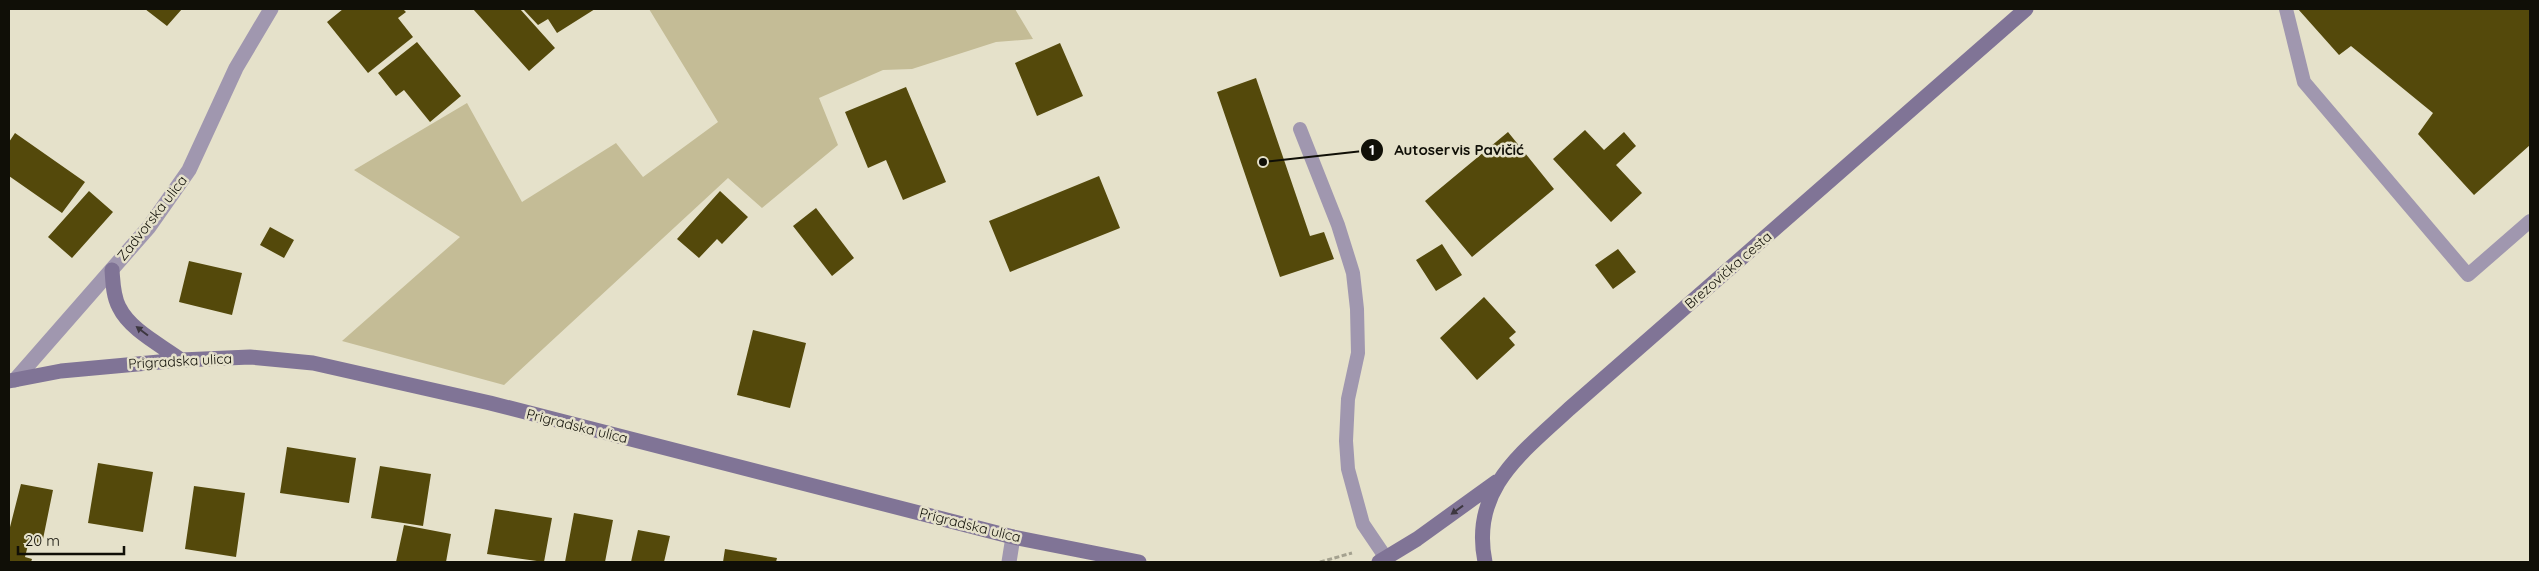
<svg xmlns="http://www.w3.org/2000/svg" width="2539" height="571" viewBox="0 0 2539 571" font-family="Quicksand,sans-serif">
<rect width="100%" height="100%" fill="#e5e1ca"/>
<path fill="#c4bc96" d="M649,9H1015L1033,39L996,42L912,69L883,70L819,98L838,145L762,208L728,178L504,385L342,341L460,237L354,170L467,103L522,202L616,143L643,177L718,122Z"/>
<path fill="#54490b" d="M145,9H182L167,26Z
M343,9H403L406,12L398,18L413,37L368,73L327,22Z
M473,9H520L555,48L529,71Z
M523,9H595L557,33L548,19L538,25Z
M2298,9H2530V145L2474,195L2418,134L2433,113L2351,46L2339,55Z
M417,42L461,96L430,122L404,90L396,96L378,73Z
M1060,43L1083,96L1037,116L1015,63Z
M1256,78L1310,236L1324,232L1334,259L1280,277L1217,92Z
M906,87L946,182L903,200L886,160L868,168L845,112Z
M1585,130L1604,150L1624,132L1636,146L1616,165L1642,193L1611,222L1553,159Z
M1508,132L1554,189L1472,257L1425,201Z
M15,133L85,182L62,213L9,176V142Z
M1099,176L1120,228L1010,272L989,221Z
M89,191L113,212L72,258L48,237Z
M720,191L748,217L722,244L717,239L699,258L677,239Z
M816,208L854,258L832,276L793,226Z
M270,227L294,240L284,258L260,245Z
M1442,244L1462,275L1436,291L1416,260Z
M1618,249L1636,272L1613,289L1595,265Z
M189,261L242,273L232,315L179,302Z
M1484,297L1516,332L1509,338L1515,345L1477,380L1440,338Z
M753,330L806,343L790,408L737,395Z
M287,447L356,458L349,503L280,493Z
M98,463L153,472L143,532L88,523Z
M380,466L431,474L423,526L371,518Z
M21,484L53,490L42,544L29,541L25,557L32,559L31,562H9V531Z
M194,486L245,493L236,557L185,549Z
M495,509L552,518L544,562L487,554Z
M574,513L613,520L605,562H565Z
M404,525L451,534L446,562H396Z
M638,530L670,536L664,562H631Z
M725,549L777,558L776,562H723Z"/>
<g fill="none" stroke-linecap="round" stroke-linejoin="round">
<path stroke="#a4a18f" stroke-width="3" stroke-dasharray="5 2.5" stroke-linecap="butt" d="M1320,562L1352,553"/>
<path stroke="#a097af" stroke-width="14" d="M2286,9L2304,82L2468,275L2530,221
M1300,129L1338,225L1353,273L1357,309L1358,353L1348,399L1346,441L1348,469L1363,524L1386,558"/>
<path stroke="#a097af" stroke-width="15" d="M15,380L149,227L189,170L236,68L271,9
M1009,562L1013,537"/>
<path stroke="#807496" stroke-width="15" d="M112,270C113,282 113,296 119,307C130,330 161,345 181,360
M9,381L61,371L181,360L250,357L313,363L490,403L1013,537L1139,562
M1379,562L1417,539L1496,482
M1485,562C1470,489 1522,453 1569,409L2026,9"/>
</g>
<defs><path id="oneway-solid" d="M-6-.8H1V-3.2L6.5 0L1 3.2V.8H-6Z" transform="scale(1.25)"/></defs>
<g fill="#3d3740">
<use href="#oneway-solid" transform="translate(142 331) rotate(-143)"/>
<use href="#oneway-solid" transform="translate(1457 510) rotate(144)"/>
</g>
<g text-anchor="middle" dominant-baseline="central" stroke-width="5" stroke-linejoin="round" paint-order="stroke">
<g font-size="14" fill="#100f07" stroke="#e5e1ca">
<text transform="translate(152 218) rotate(-52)">Zadvorska ulica</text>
<text transform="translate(1728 270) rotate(-41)">Brezovička cesta</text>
<text transform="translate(180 361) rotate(-3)">Prigradska ulica</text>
<text transform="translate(577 426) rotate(14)">Prigradska ulica</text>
<text transform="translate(970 525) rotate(14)">Prigradska ulica</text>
</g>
</g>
<path fill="none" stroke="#100f07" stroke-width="2" d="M1263 162L1372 150"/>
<g fill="#100f07" stroke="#e5e1ca" stroke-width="2">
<circle cx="1263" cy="162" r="5"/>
<circle cx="1372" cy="150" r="12"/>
</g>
<g font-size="15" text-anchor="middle" font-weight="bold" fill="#fff">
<text x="1372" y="155">1</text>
</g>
<g font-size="15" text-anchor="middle" font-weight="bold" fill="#100f07" stroke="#e5e1ca" stroke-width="5" stroke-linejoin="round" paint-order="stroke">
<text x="1459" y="155">Autoservis Pavičić</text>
</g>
<rect width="2539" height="571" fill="none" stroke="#100f07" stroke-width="20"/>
<path d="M18 546v8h106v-8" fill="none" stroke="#100f07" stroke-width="2.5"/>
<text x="25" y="546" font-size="15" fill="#100f07" stroke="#e5e1ca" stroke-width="4" paint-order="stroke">20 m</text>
</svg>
